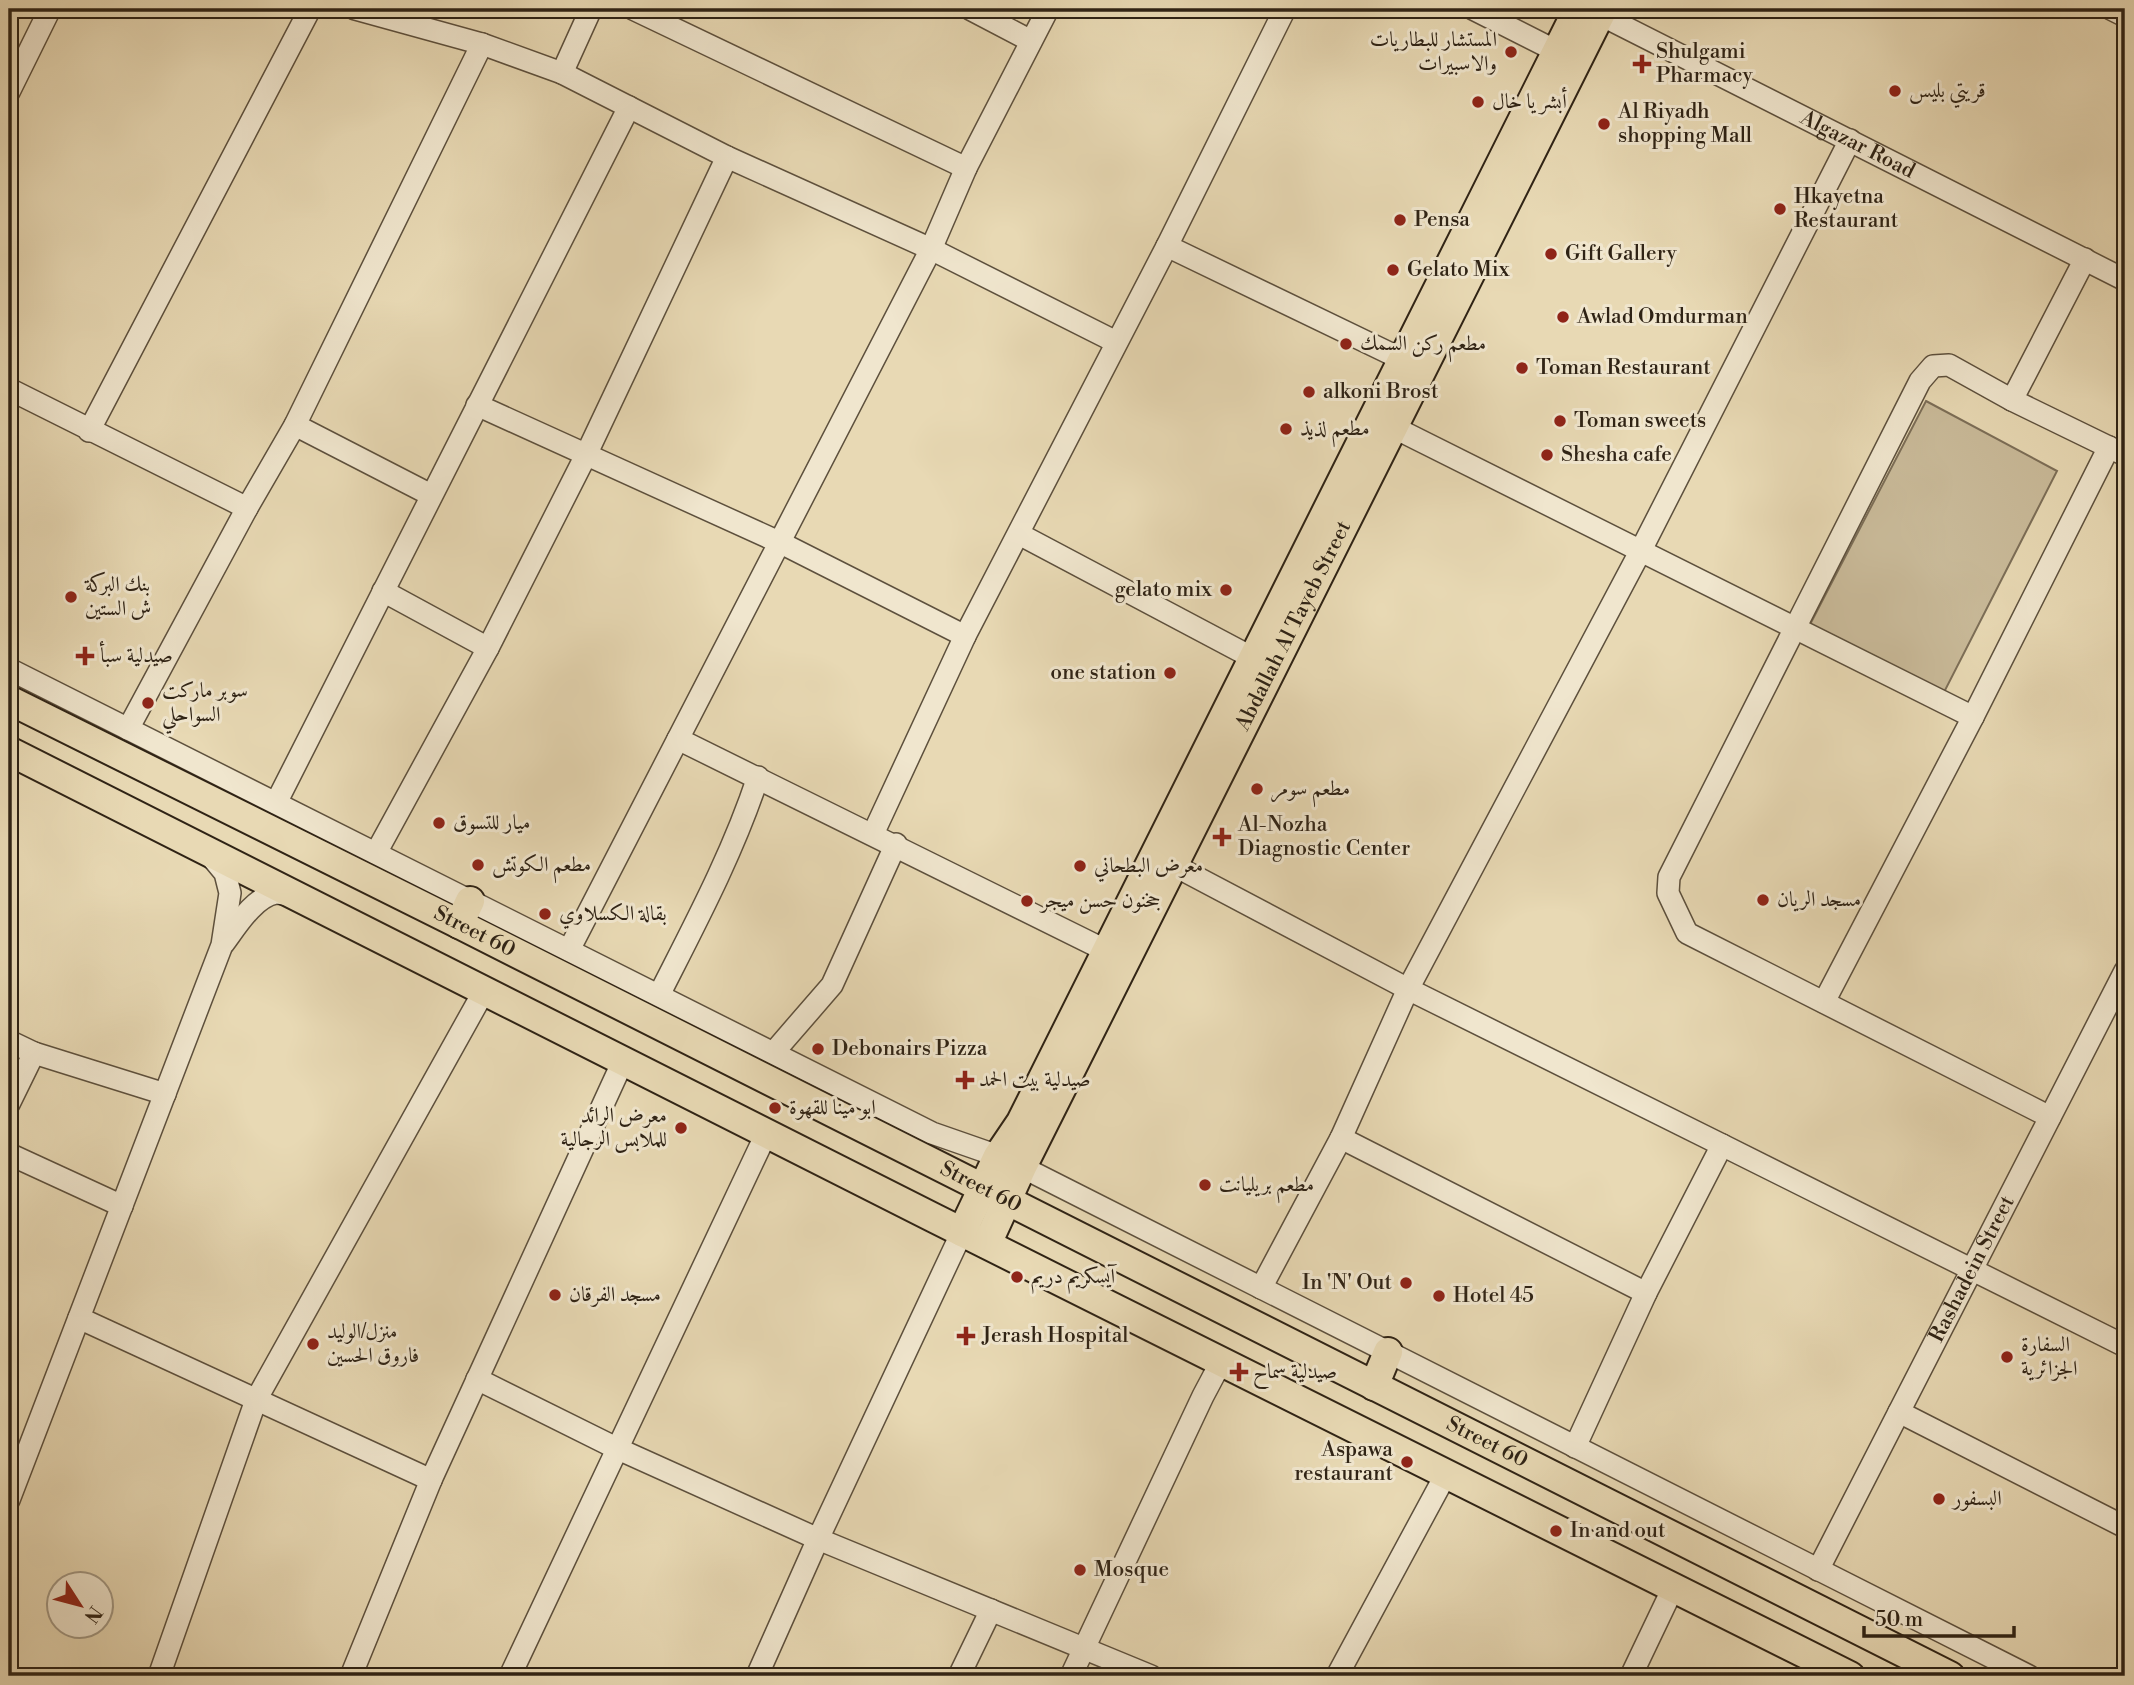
<svg xmlns="http://www.w3.org/2000/svg" width="2134" height="1685" viewBox="0 0 2134 1685" font-family="'Libre Bodoni',Amiri,serif">
<rect width="100%" height="100%" fill="#e8d9b4"/>
<filter id="stains"><feTurbulence type="fractalNoise" baseFrequency=".00286" numOctaves="4"/><feColorMatrix values="0 0 0 0 .2 0 0 0 0 .09 0 0 0 0 .02 0 0 0 .5 -.17"/></filter>
<radialGradient id="worn" r=".72"><stop offset=".6" stop-color="#630" stop-opacity="0"/><stop offset="1" stop-color="#630" stop-opacity=".3"/></radialGradient>
<path fill="#c9ba99" stroke="#7c6e57" stroke-width="2" d="M1926,401L2057,471L1938,704L1804,636Z"/>
<g fill="none" stroke-linecap="round" stroke-linejoin="round">
<defs>
<g id="minor">
<path d="M355,9L482,44L562,73L727,157L931,249L1116,342"/>
<path d="M633,9L966,168"/>
<path d="M970,9L1031,41"/>
<path d="M1473,9L1568,57"/>
<path id="s1" d="M1589,9L2125,280"/>
<path d="M2111,9L2125,16"/>
<path d="M562,73L591,9"/>
<path d="M9,92L50,9"/>
<path d="M1167,246L1414,365"/>
<path d="M9,389L247,508"/>
<path d="M2012,400L2085,259"/>
<path d="M477,405L781,543L965,636"/>
<path d="M295,425L431,495"/>
<path d="M1393,427L1973,717"/>
<path d="M89,431L310,9"/>
<path d="M1019,534L1253,658"/>
<path d="M383,591L488,648"/>
<path d="M9,669L932,1133L998,1156L1022,1167L2029,1676"/>
<path d="M128,729L247,508L295,425L482,44"/>
<path d="M678,739L1119,957"/>
<path d="M276,803L629,107"/>
<path d="M873,834L965,636L1167,246L1285,9"/>
<path d="M376,853L488,648L586,455L727,157"/>
<path d="M1160,858L1408,989L1722,1145L1646,1293L1575,1447"/>
<path d="M224,943C236,927 254,897 276,893C281,893 288,895 293,896"/>
<path d="M569,950L931,249L966,168L1048,9"/>
<path d="M659,995C695,924 733,853 758,777"/>
<path d="M1824,1002L1973,717L2109,447"/>
<path d="M9,1041L34,1053L165,1094"/>
<path d="M774,1052L832,985L896,844"/>
<path d="M9,1104L34,1053"/>
<path d="M2050,1117L1687,933L1668,893L1669,877L1920,381L1933,366L1949,365L2012,400L2125,455"/>
<path d="M1341,1138L1646,1293"/>
<path d="M1722,1145L2125,1346"/>
<path d="M9,1154L122,1206"/>
<path d="M1261,1288L1341,1138L1408,989L1640,552L1850,140"/>
<path d="M79,1318L431,1480"/>
<path d="M477,1379L616,1448L818,1539L1151,1676"/>
<path d="M1899,1412L2125,1527"/>
<path d="M9,1500L222,945L230,893L225,873L210,855"/>
<path id="s2" d="M1818,1570L2125,971"/>
<path d="M159,1676L256,1400L484,991"/>
<path d="M351,1676L431,1480L623,1061"/>
<path d="M510,1676L766,1134"/>
<path d="M757,1676L818,1539L962,1232"/>
<path d="M959,1676L991,1610"/>
<path d="M1071,1676L1203,1396L1221,1362"/>
<path d="M1337,1676L1446,1474"/>
<path d="M1631,1676L1673,1588"/>
</g>
<g id="major">
<path id="s3" d="M9,700L459,924L1950,1676"/>
<path d="M9,751L934,1218L1850,1676"/>
<path d="M459,924L470,901"/>
<path d="M962,1232L998,1156L1021,1122L1578,9"/>
<path id="s4" d="M987,1244L1022,1167L1603,9"/>
<path d="M1374,1386L1388,1352"/>
</g>
</defs>
<use href="#minor" stroke="#5d503d" stroke-width="24"/>
<use href="#major" stroke="#2f2315" stroke-width="32"/>
<use href="#minor" stroke="#f0e6ce" stroke-width="21"/>
<use href="#major" stroke="#e8d9b4" stroke-width="28"/>
</g>
<g fill="#8f2418" stroke="#f0e6ce" stroke-width="2.5">
<circle cx="1511" cy="52" r="7"/>
<path d="M1638.5 53.5h7v7h7v7h-7v7h-7v-7h-7v-7h7z"/>
<circle cx="1895" cy="91" r="7"/>
<circle cx="1478" cy="102" r="7"/>
<circle cx="1604" cy="124" r="7"/>
<circle cx="1780" cy="209" r="7"/>
<circle cx="1400" cy="220" r="7"/>
<circle cx="1551" cy="254" r="7"/>
<circle cx="1393" cy="270" r="7"/>
<circle cx="1563" cy="317" r="7"/>
<circle cx="1346" cy="344" r="7"/>
<circle cx="1522" cy="368" r="7"/>
<circle cx="1309" cy="392" r="7"/>
<circle cx="1560" cy="421" r="7"/>
<circle cx="1286" cy="429" r="7"/>
<circle cx="1547" cy="455" r="7"/>
<circle cx="1226" cy="590" r="7"/>
<circle cx="71" cy="597" r="7"/>
<path d="M81.5 645.5h7v7h7v7h-7v7h-7v-7h-7v-7h7z"/>
<circle cx="1170" cy="673" r="7"/>
<circle cx="148" cy="703" r="7"/>
<circle cx="1257" cy="789" r="7"/>
<circle cx="439" cy="823" r="7"/>
<path d="M1218.5 826.5h7v7h7v7h-7v7h-7v-7h-7v-7h7z"/>
<circle cx="478" cy="865" r="7"/>
<circle cx="1080" cy="866" r="7"/>
<circle cx="1763" cy="900" r="7"/>
<circle cx="1027" cy="901" r="7"/>
<circle cx="545" cy="914" r="7"/>
<circle cx="818" cy="1049" r="7"/>
<path d="M961.5 1069.5h7v7h7v7h-7v7h-7v-7h-7v-7h7z"/>
<circle cx="775" cy="1108" r="7"/>
<circle cx="681" cy="1128" r="7"/>
<circle cx="1205" cy="1185" r="7"/>
<circle cx="1017" cy="1277" r="7"/>
<circle cx="1406" cy="1283" r="7"/>
<circle cx="555" cy="1295" r="7"/>
<circle cx="1439" cy="1296" r="7"/>
<path d="M962.5 1325.5h7v7h7v7h-7v7h-7v-7h-7v-7h7z"/>
<circle cx="313" cy="1344" r="7"/>
<circle cx="2007" cy="1357" r="7"/>
<path d="M1235.5 1361.5h7v7h7v7h-7v7h-7v-7h-7v-7h7z"/>
<circle cx="1407" cy="1462" r="7"/>
<circle cx="1939" cy="1499" r="7"/>
<circle cx="1556" cy="1531" r="7"/>
<circle cx="1080" cy="1570" r="7"/>
</g>
<g text-anchor="middle" dominant-baseline="central" stroke-width="6" stroke-linejoin="round" paint-order="stroke">
<g font-size="21" fill="#2f2315" stroke="#f0e6ce" text-anchor="start">
<text x="1497" y="40" text-anchor="end">المستشار للبطاريات<tspan x="1497" dy="24">والاسبيرات</tspan></text>
<text x="1656" y="52">Shulgami<tspan x="1656" dy="24">Pharmacy</tspan></text>
<text x="1909" y="91">قريتي بليس</text>
<text x="1492" y="102">أبشر يا خال</text>
<text x="1618" y="112">Al Riyadh<tspan x="1618" dy="24">shopping Mall</tspan></text>
<text x="1794" y="197">Hkayetna<tspan x="1794" dy="24">Restaurant</tspan></text>
<text x="1414" y="220">Pensa</text>
<text x="1565" y="254">Gift Gallery</text>
<text x="1407" y="270">Gelato Mix</text>
<text x="1577" y="317">Awlad Omdurman</text>
<text x="1360" y="344">مطعم ركن السمك</text>
<text x="1536" y="368">Toman Restaurant</text>
<text x="1323" y="392">alkoni Brost</text>
<text x="1574" y="421">Toman sweets</text>
<text x="1300" y="429">مطعم لذيذ</text>
<text x="1561" y="455">Shesha cafe</text>
<text x="85" y="585">بنك البركة<tspan x="85" dy="24">ش الستين</tspan></text>
<text x="1212" y="590" text-anchor="end">gelato mix</text>
<text x="99" y="656">صيدلية سبأ</text>
<text x="1156" y="673" text-anchor="end">one station</text>
<text x="162" y="691">سوبر ماركت<tspan x="162" dy="24">السواحلي</tspan></text>
<text x="1271" y="789">مطعم سومر</text>
<text x="453" y="823">ميار للتسوق</text>
<text x="1238" y="825">Al-Nozha<tspan x="1238" dy="24">Diagnostic Center</tspan></text>
<text x="492" y="865">مطعم الكوتش</text>
<text x="1094" y="866">معرض البطحاني</text>
<text x="1777" y="900">مسجد الريان</text>
<text x="1041" y="901">جخنون حسن ميجر</text>
<text x="559" y="914">بقالة الكسلاوي</text>
<text x="832" y="1049">Debonairs Pizza</text>
<text x="979" y="1080">صيدلية بيت الحمد</text>
<text x="789" y="1108">ابو مينا للقهوة</text>
<text x="667" y="1116" text-anchor="end">معرض الرائد<tspan x="667" dy="24">للملابس الرجالية</tspan></text>
<text x="1219" y="1185">مطعم بريليانت</text>
<text x="1031" y="1277">آيسكريم دريم</text>
<text x="1392" y="1283" text-anchor="end">In 'N' Out</text>
<text x="569" y="1295">مسجد الفرقان</text>
<text x="1453" y="1296">Hotel 45</text>
<text x="327" y="1332">منزل/الوليد<tspan x="327" dy="24">فاروق الحسين</tspan></text>
<text x="982" y="1336">Jerash Hospital</text>
<text x="2021" y="1345">السفارة<tspan x="2021" dy="24">الجزائرية</tspan></text>
<text x="1253" y="1372">صيدلية سماح</text>
<text x="1393" y="1450" text-anchor="end">Aspawa<tspan x="1393" dy="24">restaurant</tspan></text>
<text x="1953" y="1499">البسفور</text>
<text x="1570" y="1531">In and out</text>
<text x="1094" y="1570">Mosque</text>
</g>
<g font-size="21" fill="#2f2315" stroke="#f0e6ce">
<text stroke="none"><textPath href="#s1" startOffset="301">Algazar Road</textPath></text>
<text stroke="none"><textPath href="#s4" startOffset="690">Abdallah Al Tayeb Street</textPath></text>
<text stroke="none"><textPath href="#s3" startOffset="520">Street 60</textPath></text>
<text stroke="none"><textPath href="#s3" startOffset="1087">Street 60</textPath></text>
<text stroke="none"><textPath href="#s2" startOffset="338">Rashadein Street</textPath></text>
<text stroke="none"><textPath href="#s3" startOffset="1654">Street 60</textPath></text>
</g>
</g>
<rect width="2134" height="1685" fill="none" stroke="#e8d9b4" stroke-width="35"/>
<rect x="10" y="10" width="2113" height="1664" fill="none" stroke="#2f2315" stroke-width="3.5"/>
<rect x="18" y="18" width="2099" height="1650" fill="none" stroke="#2f2315" stroke-width="2"/>
<g transform="translate(80 1605) rotate(126)"><circle r="33" fill="#f0e6ce" stroke="#a39884" stroke-width="2"/>
<path d="M0-5L12 26L0 18L-12 26Z" fill="#8f2418"/>
<text y="-10" font-size="19" font-weight="bold" text-anchor="middle" fill="#2f2315">N</text>
</g>
<path d="M1864 1626v10h150v-10" fill="none" stroke="#2f2315" stroke-width="3.5"/>
<text x="1875" y="1626" font-size="21" fill="#2f2315" stroke="#f0e6ce" stroke-width="5" paint-order="stroke">50 m</text>
<rect width="100%" height="100%" filter="url(#stains)"/>
<rect width="100%" height="100%" fill="url(#worn)"/>
</svg>
